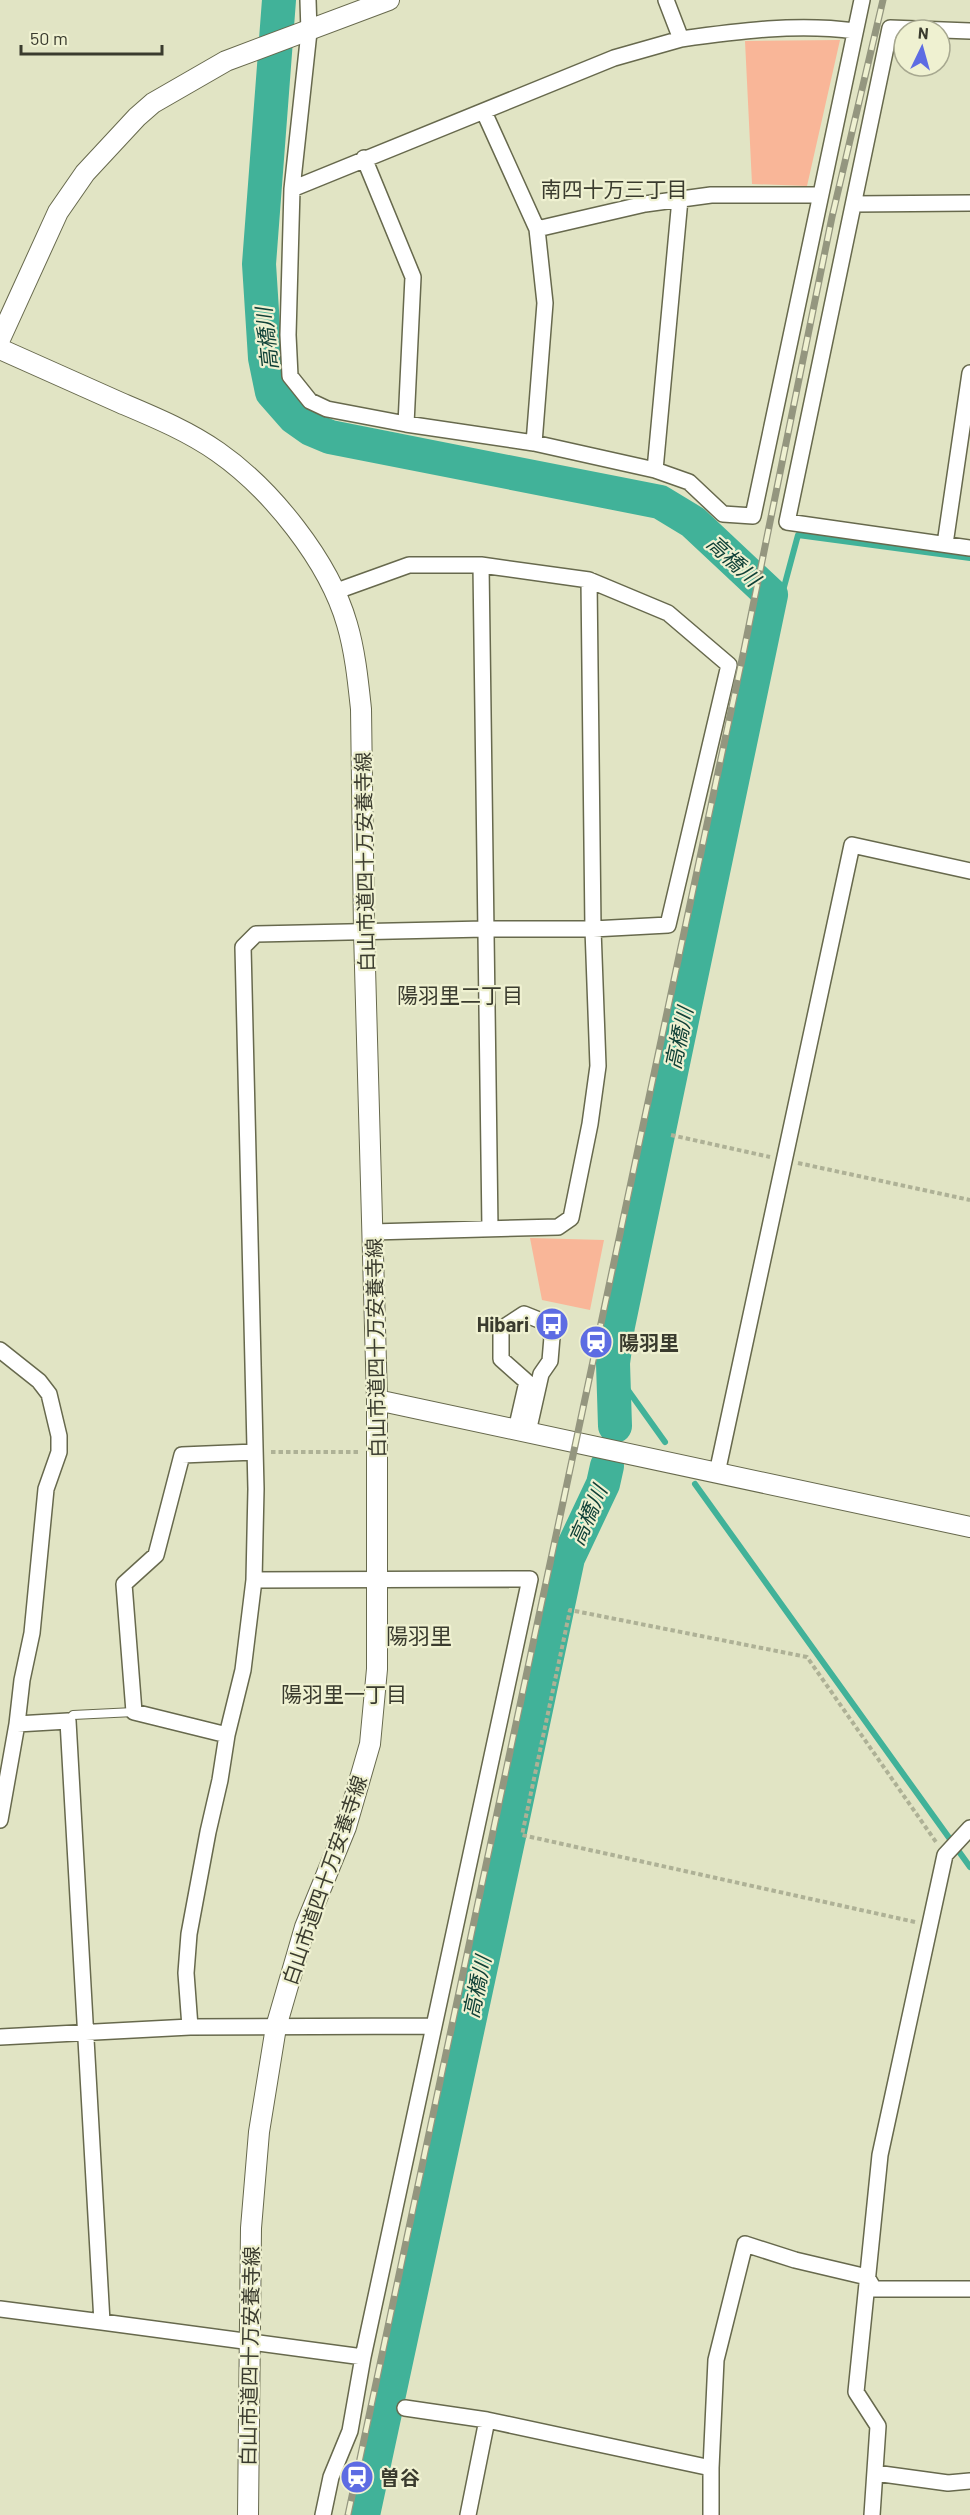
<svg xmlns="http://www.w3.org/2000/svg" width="970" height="2515" viewBox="0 0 970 2515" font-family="Barlow,'Noto Sans JP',sans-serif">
<rect width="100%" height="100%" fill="#e1e4c4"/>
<path fill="#f9b698" d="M840,40L807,186L752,184L745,41Z
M530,1238L604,1240L590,1310L542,1300Z"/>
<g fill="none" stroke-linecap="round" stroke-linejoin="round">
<path stroke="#41b299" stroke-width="6" d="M771,595L784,587L798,535L970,558
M613,1363L625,1386L665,1442
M695,1484L970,1867"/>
<path stroke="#41b299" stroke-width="34" d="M279,0L259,264L265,358L272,392L294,417L311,429L330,437L660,502L693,522L771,595L618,1326L613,1363L615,1426
M363,2515C434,2196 500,1877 568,1558L603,1484L607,1466"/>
<defs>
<path id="service" d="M68,1721L73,1715L134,1712"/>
<path id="minor" d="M666,0L681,39L614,58L292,189L288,335L290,376L310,401L327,409L406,424L534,443L655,470L689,482L723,514L753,516L862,0
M970,31L890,28L787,522L970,548
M681,39C739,31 797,23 855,31
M484,112L537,229L545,303L534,443
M364,158L413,277L406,424
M292,189L309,32L308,0
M854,204L970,203
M537,229L645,204L711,195H820
M655,470L680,199
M945,544L970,373
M481,565L490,1229
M372,1232L558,1227L571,1218L590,1124L598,1066L593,929L668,925L729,665L668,613L589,580
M0,1350L39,1381L49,1394L59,1436V1452L46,1489L32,1633L22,1680L17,1724L0,1820
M516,1430L527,1382L501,1359V1329L524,1314L544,1322L552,1337L550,1361L541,1374L528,1432
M717,1473L852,845L970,871
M254,1580L530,1579L363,2357L350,2431L331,2477L323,2515
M227,1735L134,1712L124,1584L156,1555L182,1455L255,1452
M190,2027L186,1973L189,1934L208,1832L220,1780L227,1735L243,1670L254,1580L256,1489L243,947L256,934L485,929H593L589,580L481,565H409L334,592
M0,2037L190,2027L433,2026
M0,2309L102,2322L68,1721L17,1724
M102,2322L363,2357
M405,2408L487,2420L711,2468
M875,2473L948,2483L970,2481
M468,2515L487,2420
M711,2515V2468L716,2360L745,2244L795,2260L867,2277L874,2289H970
M872,2515L878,2426L856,2392L880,2155L945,1855L970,1828"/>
<path id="tertiary" d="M0,339L58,212L85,173L137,117L153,103L226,61L389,0
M0,349C40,367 80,385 121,403C154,417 188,431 218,452C271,489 329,561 347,624C355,651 358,681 361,709L364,931L377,1400V1669L370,1744L346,1827L305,1927L276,2027L259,2132L251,2228L248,2515
M377,1400L970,1527"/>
</defs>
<use href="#service" stroke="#67694d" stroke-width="10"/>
<use href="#minor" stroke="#67694d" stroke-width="18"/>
<use href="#tertiary" stroke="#67694d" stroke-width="22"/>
<path stroke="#aeb196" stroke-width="4" stroke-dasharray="4.5 3" stroke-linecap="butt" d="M671,1135L770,1157
M798,1163L970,1200
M271,1452H359
M915,1922L522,1835L570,1610L807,1657L936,1842"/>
<use href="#service" stroke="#fff" stroke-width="8"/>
<use href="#minor" stroke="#fff" stroke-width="15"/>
<use href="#tertiary" stroke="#fff" stroke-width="20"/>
<defs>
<path id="rail" d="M348,2515L744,650L832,217L883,0"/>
</defs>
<use href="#rail" stroke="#94967f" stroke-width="7"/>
<use href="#rail" stroke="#eff1d1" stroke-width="4.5" stroke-dasharray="14" stroke-linecap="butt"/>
</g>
<defs>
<symbol id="bus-disc" viewBox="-11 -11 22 22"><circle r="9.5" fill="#5d6ce3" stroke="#eff1d1"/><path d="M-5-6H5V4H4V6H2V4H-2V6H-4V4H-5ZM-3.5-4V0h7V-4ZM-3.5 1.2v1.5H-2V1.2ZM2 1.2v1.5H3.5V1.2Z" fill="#fff"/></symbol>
<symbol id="station-disc" viewBox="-11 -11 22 22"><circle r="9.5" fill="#5d6ce3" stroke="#eff1d1"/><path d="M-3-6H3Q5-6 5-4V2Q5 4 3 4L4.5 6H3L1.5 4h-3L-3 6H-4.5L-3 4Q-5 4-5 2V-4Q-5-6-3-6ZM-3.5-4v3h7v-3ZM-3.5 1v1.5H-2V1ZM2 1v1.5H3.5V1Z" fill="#fff"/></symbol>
</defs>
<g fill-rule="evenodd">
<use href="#bus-disc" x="533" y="1305" width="38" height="38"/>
<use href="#station-disc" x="577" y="1323" width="38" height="38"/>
<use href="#station-disc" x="338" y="2458" width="38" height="38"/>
</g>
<g text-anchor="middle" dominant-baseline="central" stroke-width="4.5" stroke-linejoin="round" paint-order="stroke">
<g font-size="20" fill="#3a3b2e" stroke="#eff1d1">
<text transform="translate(364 862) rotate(-91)">白山市道四十万安養寺線</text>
<text transform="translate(375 1348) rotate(-91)">白山市道四十万安養寺線</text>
<text transform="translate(324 1880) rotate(-71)">白山市道四十万安養寺線</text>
<text transform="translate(249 2356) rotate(-89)">白山市道四十万安養寺線</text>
</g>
<g font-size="20" font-weight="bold" fill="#3a3b2e" stroke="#eff1d1" text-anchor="start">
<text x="529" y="1324" text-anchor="end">Hibari</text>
<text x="619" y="1342">陽羽里</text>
<text x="380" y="2477">曽谷</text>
</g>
<g font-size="21" fill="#3a3b2e" stroke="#eff1d1">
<text x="614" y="188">南四十万三丁目</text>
<text x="460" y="994">陽羽里二丁目</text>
<text x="344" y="1693">陽羽里一丁目</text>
</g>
<g font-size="21" font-style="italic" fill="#104137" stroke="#eff1d1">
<text transform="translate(266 339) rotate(-96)">高橋川</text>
<text transform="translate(734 560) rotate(43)">高橋川</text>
<text transform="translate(678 1038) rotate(-78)">高橋川</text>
<text transform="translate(587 1515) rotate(-66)">高橋川</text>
<text transform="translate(476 1987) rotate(-78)">高橋川</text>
</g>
<g font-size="22" fill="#3a3b2e" stroke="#eff1d1">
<text x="419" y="1635">陽羽里</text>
</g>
</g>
<g transform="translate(922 48) rotate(5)"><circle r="28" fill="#eff1d1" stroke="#a7a890" stroke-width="1.5"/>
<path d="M0-4.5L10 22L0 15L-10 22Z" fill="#5d6ce3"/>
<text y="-9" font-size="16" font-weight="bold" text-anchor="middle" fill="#3a3b2e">N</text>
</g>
<path d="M21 45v9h141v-9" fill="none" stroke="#3a3b2e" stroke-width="3"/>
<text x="30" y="45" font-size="18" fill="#3a3b2e" stroke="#eff1d1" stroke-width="4.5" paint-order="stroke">50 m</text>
</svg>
